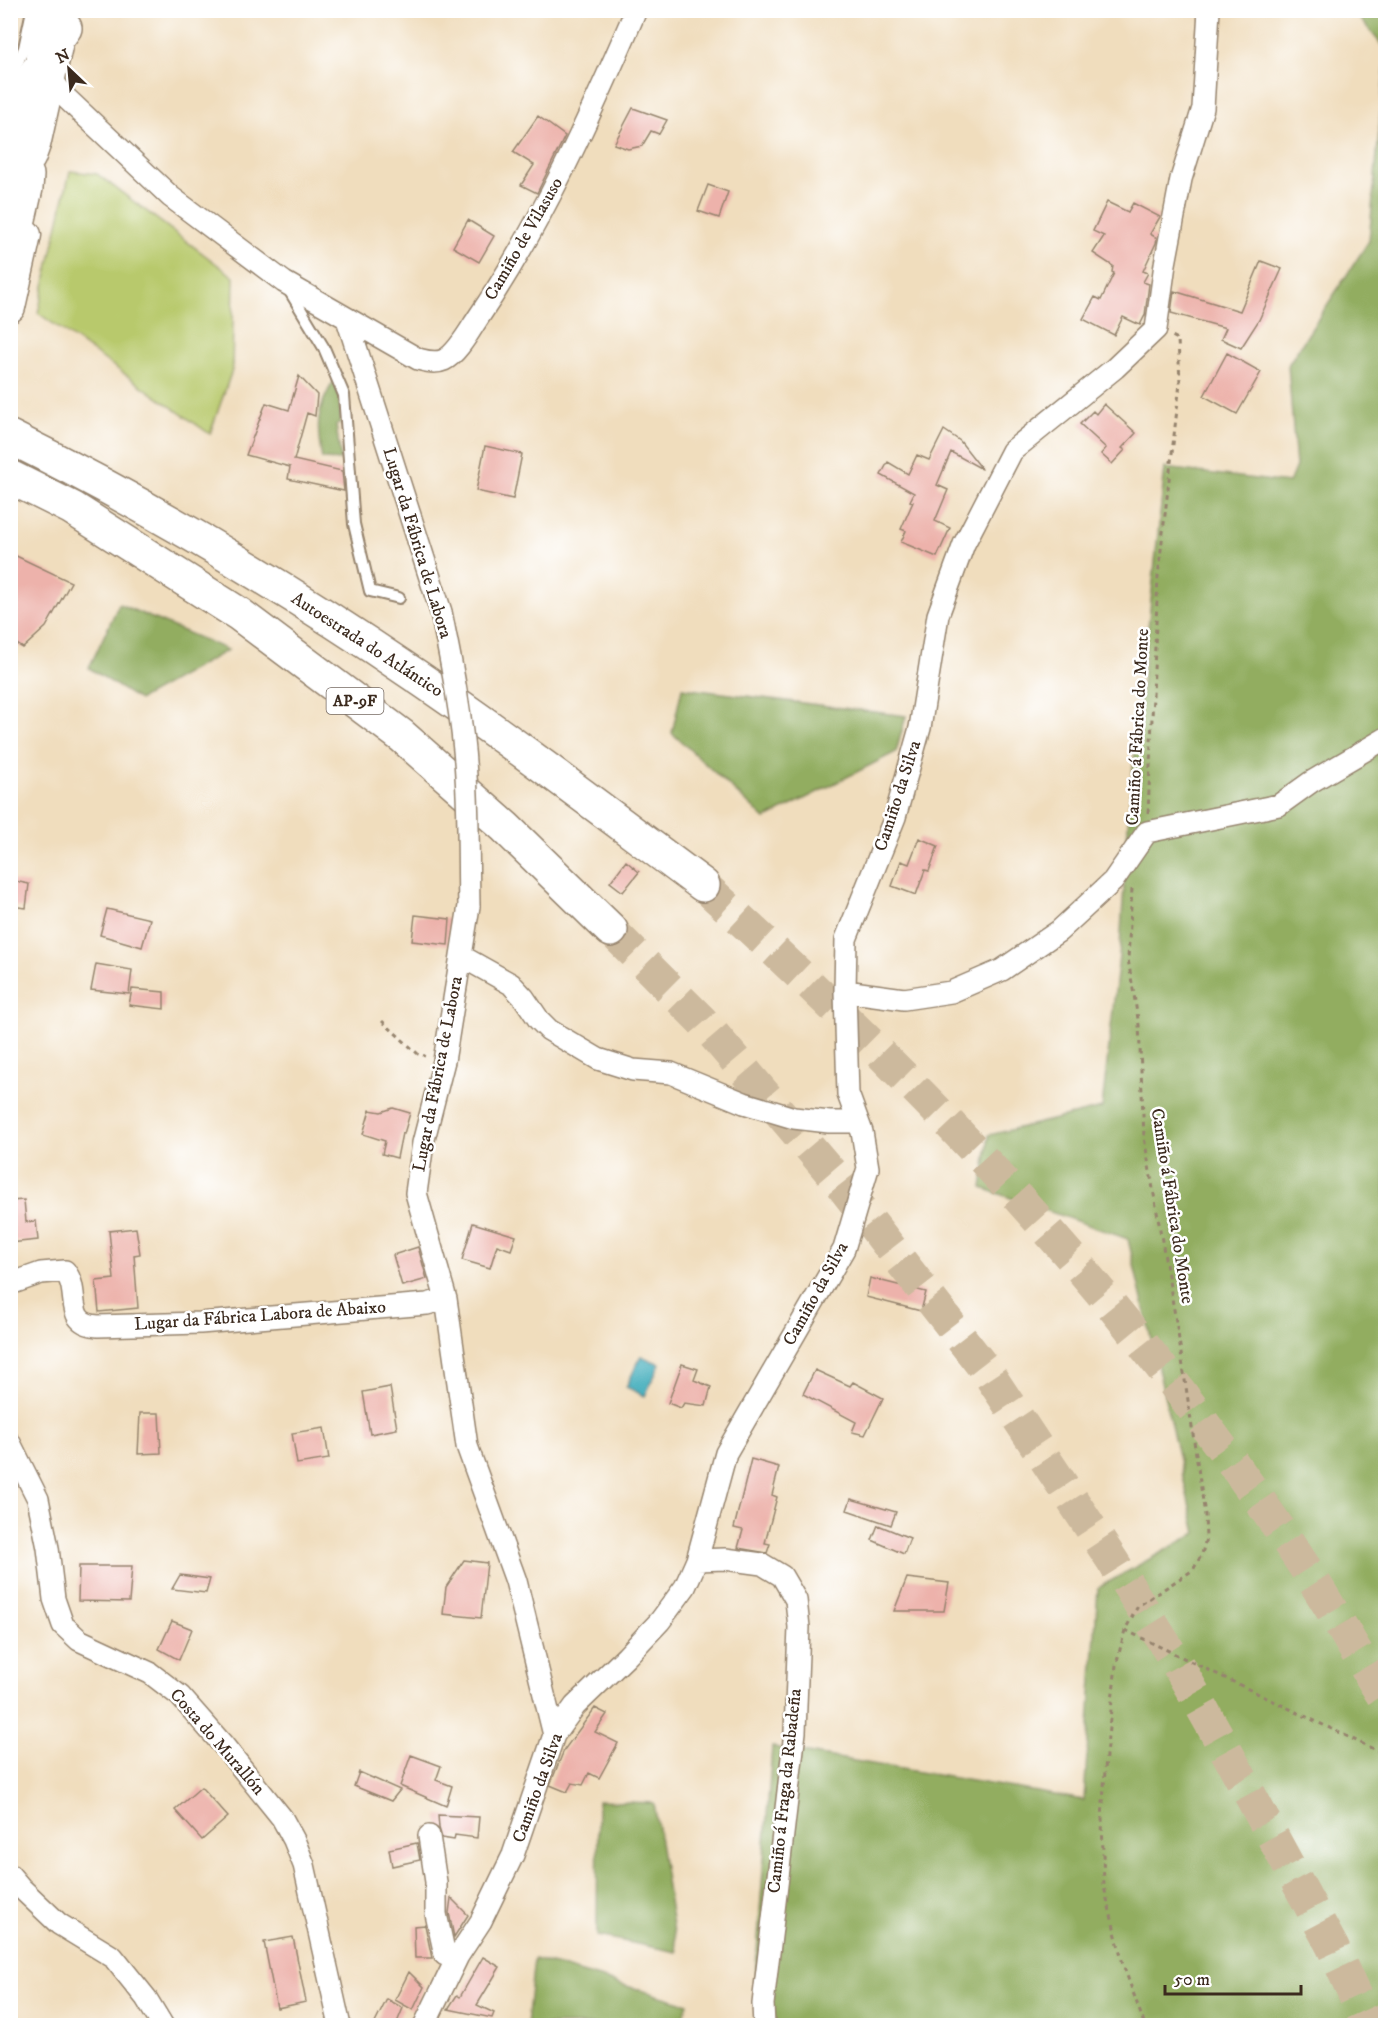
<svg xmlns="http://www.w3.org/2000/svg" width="1396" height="2036" viewBox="0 0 1396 2036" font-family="'IM FELL DW Pica',serif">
<rect width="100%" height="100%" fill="#fff"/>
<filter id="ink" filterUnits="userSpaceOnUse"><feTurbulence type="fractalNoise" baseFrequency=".0167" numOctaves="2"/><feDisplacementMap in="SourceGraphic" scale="12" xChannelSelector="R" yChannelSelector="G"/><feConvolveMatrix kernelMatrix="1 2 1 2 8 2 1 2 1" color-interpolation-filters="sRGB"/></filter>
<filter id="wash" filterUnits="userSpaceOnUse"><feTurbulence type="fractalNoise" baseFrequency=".008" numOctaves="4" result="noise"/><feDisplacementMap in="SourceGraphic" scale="24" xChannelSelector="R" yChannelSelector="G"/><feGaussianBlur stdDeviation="1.35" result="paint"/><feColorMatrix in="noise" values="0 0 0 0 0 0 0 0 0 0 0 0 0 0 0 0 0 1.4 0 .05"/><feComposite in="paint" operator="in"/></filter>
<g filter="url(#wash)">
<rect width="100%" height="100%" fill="#f0ddbd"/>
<path fill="#b8c96c" stroke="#7a7a45" stroke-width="1.5" d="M70,171L97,174L234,277L232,370L210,434L38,313Z"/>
<path fill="#92ad60" stroke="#666c3f" stroke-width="1.5" d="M1354,11H1385V49Z
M1385,67V2025H766L755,1981L772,1747L1084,1800L1098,1588L1196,1533L1128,1239L982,1188L989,1135L1102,1108L1120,947L1130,797L1165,468L1289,483L1296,466L1288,365L1369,241Z
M334,381L339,395L341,423L336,425L341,460L322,459C316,427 316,409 334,381Z
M119,604L228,650L139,700L89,668Z
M682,688L906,716L896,752L765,819L672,733Z
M598,1801L654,1803L677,1952L597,1936Z
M534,1959L688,2004L680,2025H527Z"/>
<path fill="#3cabba" stroke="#3c6a6c" stroke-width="1.5" d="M641,1356L660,1364L645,1396L626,1387Z"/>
<g id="blocks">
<path fill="#edb2ab" d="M633,108L667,120L659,134L651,131L642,146L628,149L614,144Z
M538,116L565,136L537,193L521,185L534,165L513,152Z
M708,185L728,192L719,218L698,211Z
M1107,202L1128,212L1133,203L1160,217L1150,234L1157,238L1156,243L1143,271L1148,273L1143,282L1149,284L1145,315L1140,325L1123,317L1114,335L1083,319L1095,297L1101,300L1114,273L1112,272L1113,266L1093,253L1104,236L1093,231Z
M468,220L494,236L479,262L453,247Z
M1261,261L1282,269L1259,320L1241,348L1221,339L1226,328L1171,313L1174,291L1240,311Z
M1227,353L1261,372L1237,414L1204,396Z
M299,376L317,395L315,416L307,413L294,460L342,471L344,491L288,479L290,467L246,455L266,403L289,410Z
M1104,404L1136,433L1122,448L1125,450L1112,464L1101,454L1106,448L1080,424L1093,411L1096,414Z
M944,430L960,441L982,469L951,452L937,485L948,490L935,521L950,528L937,557L901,542L906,531L901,529L913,502L910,501L914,493L881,475L888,462L908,474L917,455L929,460Z
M485,446L522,454L513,499L476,491Z
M10,553L71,582L46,627L23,648L10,640Z
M919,838L938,846L929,871L925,870L916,895L892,886L901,861L909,864Z
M626,861L639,872L623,892L610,882Z
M10,880L29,884L26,908L10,906Z
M107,909L150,919L142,947L100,935Z
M415,915L450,919L448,945L412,941Z
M96,964L132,970L129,994L91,990Z
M132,989L164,992V1009L129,1005Z
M393,1108L410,1113L404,1134L402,1133L397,1158L382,1154L385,1141L363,1134L370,1110L381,1112Z
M24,1200L26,1222L36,1221L38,1240L10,1243V1201Z
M473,1223L516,1236L511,1250L497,1245L490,1268L462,1260Z
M136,1228L140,1254L134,1255L138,1308L99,1312L96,1281L114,1279L109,1231Z
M418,1247L427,1279L402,1286L393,1255Z
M870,1278L926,1292L921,1311L866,1297Z
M682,1364L698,1369L694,1380L711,1387L706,1406L684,1403L681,1408L668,1403Z
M815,1370L850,1386L853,1382L883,1398L865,1435L852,1432L856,1422L803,1394Z
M390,1387L397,1429L370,1434L363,1392Z
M140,1413H159L161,1453L138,1454Z
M324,1428L329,1459L297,1464L292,1433Z
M751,1459L779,1467L772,1495L777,1497L765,1543L770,1544L767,1553L738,1548L743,1530L734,1528Z
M851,1499L896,1512L891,1525L847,1510Z
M878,1525L910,1538L904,1554L872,1540Z
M464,1560L487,1563L481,1618L443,1614L446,1587Z
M79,1566H132L129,1602L78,1601Z
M180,1575L210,1579L206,1593L172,1589Z
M907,1578L949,1583L944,1611H894Z
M172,1621L192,1629L179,1660L159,1649Z
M595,1708L607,1714L595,1732L618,1743L599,1778L589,1773L583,1785L572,1783L567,1792L550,1785L564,1750Z
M411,1755L441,1766L436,1780L452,1786L446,1806L400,1786Z
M359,1772L400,1790L391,1801L354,1786Z
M201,1787L228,1817L202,1840L175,1810Z
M438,1815L479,1817L477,1838L455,1835L454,1840L442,1838L439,1828Z
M417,1843L420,1860L392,1866L389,1849Z
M451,1898L468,1915L454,1937L449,1913Z
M425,1925L432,1958H415L414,1926Z
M293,1937L306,2002L277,2008L264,1942Z
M483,1957L500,1967L477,2005L494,2013L492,2018L448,2009L457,1995L460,1997Z
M409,1972L424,1987L413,2010L395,2000Z
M387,1999L403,2008L396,2025H374Z"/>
</g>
</g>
<g filter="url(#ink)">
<use href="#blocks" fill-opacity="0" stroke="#96846e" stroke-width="1.5"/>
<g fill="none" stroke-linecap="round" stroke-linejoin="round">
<path stroke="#ccb99d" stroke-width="33" stroke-dasharray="33 16" stroke-linecap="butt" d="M703,885C890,1055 1067,1235 1216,1440C1249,1485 1281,1530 1311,1577C1337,1617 1360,1660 1386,1701
M611,930L702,1021L839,1182L988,1373L1112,1560L1175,1660L1229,1756L1332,1946L1369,2026"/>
<defs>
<path id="lane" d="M10,80L24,48L32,10
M289,290L324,348L344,395L354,524L370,591L399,598"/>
<path id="street" d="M56,85L64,96L171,197L284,282L418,359C426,361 435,364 444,360C457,354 470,330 478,318C543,222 590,116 636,10
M347,319L441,612
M469,906L444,1061L423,1143L416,1193L446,1299L467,1446L516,1581L554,1735
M461,956L511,984L524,998L539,1020L549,1030L598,1059L633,1070L671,1073L744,1103L794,1118L829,1122H858
M845,991L904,999L951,992L1002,970L1059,931L1113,881L1147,832L1279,805L1311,782L1386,738
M10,1284L41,1273L65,1271C82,1293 62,1323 98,1326L200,1323L427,1304L446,1299
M10,1443L38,1499L48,1548L54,1599L63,1625L79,1640L150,1673L180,1696L224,1746L282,1818L294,1840L304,1865L340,2026
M697,1560L725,1559L762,1564L782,1576L796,1600L799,1627L795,1732L763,2004L764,2026
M429,1836L436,1882V1914L445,1955
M10,1875L21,1888L59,1924L113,1957L146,1998L163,2026
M424,2026L458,1956L481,1921L513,1855L554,1735L575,1706L626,1657L660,1621L685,1587L697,1560L726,1453L844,1249L868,1168L862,1132L848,1094L845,991L846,939L895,817L920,728L938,615L964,544L1012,451L1115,368L1156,329L1165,264L1181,179L1203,108L1209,10"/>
<path id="secondary" d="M40,66L46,10
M10,307L26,235"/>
<path id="highway" d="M10,117L17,112L37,71
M10,174L29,157L34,143L57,39L65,28
M10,259L26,188L27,175L15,151
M10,437C150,506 285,587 413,674C512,741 607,814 703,885
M10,477L72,508L239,614L402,736L505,827L611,930"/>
</defs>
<use href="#lane" stroke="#96846e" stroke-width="14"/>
<use href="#street" stroke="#96846e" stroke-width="24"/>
<use href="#secondary" stroke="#96846e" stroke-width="33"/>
<use href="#highway" stroke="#96846e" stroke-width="36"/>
<path stroke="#96846e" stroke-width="3" stroke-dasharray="4.5 4.5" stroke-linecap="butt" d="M1148,813L1158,576L1180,383L1178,339L1172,336
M1132,889L1128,959L1139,1025L1144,1137L1178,1333L1205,1515L1206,1538L1202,1554L1193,1570L1138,1606L1125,1630L1116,1665L1106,1755L1102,1819L1104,1887L1123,1964L1145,2026
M382,1021L418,1054L425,1056
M1125,1630L1386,1755"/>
<use href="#lane" stroke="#fff" stroke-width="10"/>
<use href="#street" stroke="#fff" stroke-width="21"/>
<use href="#secondary" stroke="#fff" stroke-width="30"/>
<use href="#highway" stroke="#fff" stroke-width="33"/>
<defs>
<path id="street-bridge" d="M441,612C452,666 463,721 466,776C469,820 468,863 469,906"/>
</defs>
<use href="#street-bridge" stroke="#96846e" stroke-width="24" stroke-linecap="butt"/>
<use href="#street-bridge" stroke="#fff" stroke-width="21"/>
</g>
</g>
<g text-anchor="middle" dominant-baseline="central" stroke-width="5" stroke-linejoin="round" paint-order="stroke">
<rect fill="#fff" stroke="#766a62" stroke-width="1.5" x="326.5" y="688" width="57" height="26" rx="4.5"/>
<g font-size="16" font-weight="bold" fill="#3b2a1e">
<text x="355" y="701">AP-9F</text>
</g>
<g font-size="18" fill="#3b2a1e" stroke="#fff">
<text transform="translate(524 239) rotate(-60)">Camiño de Vilasuso</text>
<text transform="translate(417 543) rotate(73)">Lugar da Fábrica de Labora</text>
<text transform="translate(367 645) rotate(33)">Autoestrada do Atlántico</text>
<text transform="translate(1138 727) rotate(-87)">Camiño á Fábrica do Monte</text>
<text transform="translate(898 796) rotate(-72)">Camiño da Silva</text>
<text transform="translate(438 1074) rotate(-79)">Lugar da Fábrica de Labora</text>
<text transform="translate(1172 1206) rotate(81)">Camiño á Fábrica do Monte</text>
<text transform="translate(816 1294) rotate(-61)">Camiño da Silva</text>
<text transform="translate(260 1316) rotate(-4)">Lugar da Fábrica Labora de Abaixo</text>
<text transform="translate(217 1742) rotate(49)">Costa do Murallón</text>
<text transform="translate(538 1788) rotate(-70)">Camiño da Silva</text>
<text transform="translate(785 1791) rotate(-84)">Camiño á Fraga da Rabadeña</text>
</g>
</g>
<rect width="1396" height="2036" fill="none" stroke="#fff" stroke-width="36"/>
<g transform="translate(69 69) rotate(334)" stroke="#ffffff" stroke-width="4.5" paint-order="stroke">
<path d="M0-4.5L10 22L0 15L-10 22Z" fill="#3b2a1e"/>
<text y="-9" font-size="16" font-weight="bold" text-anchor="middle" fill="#3b2a1e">N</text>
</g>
<path d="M1165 1985v9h136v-9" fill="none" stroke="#3b2a1e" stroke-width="3"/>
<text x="1174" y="1985" font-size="18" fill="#3b2a1e" stroke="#ffffff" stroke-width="4.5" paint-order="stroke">50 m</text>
</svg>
